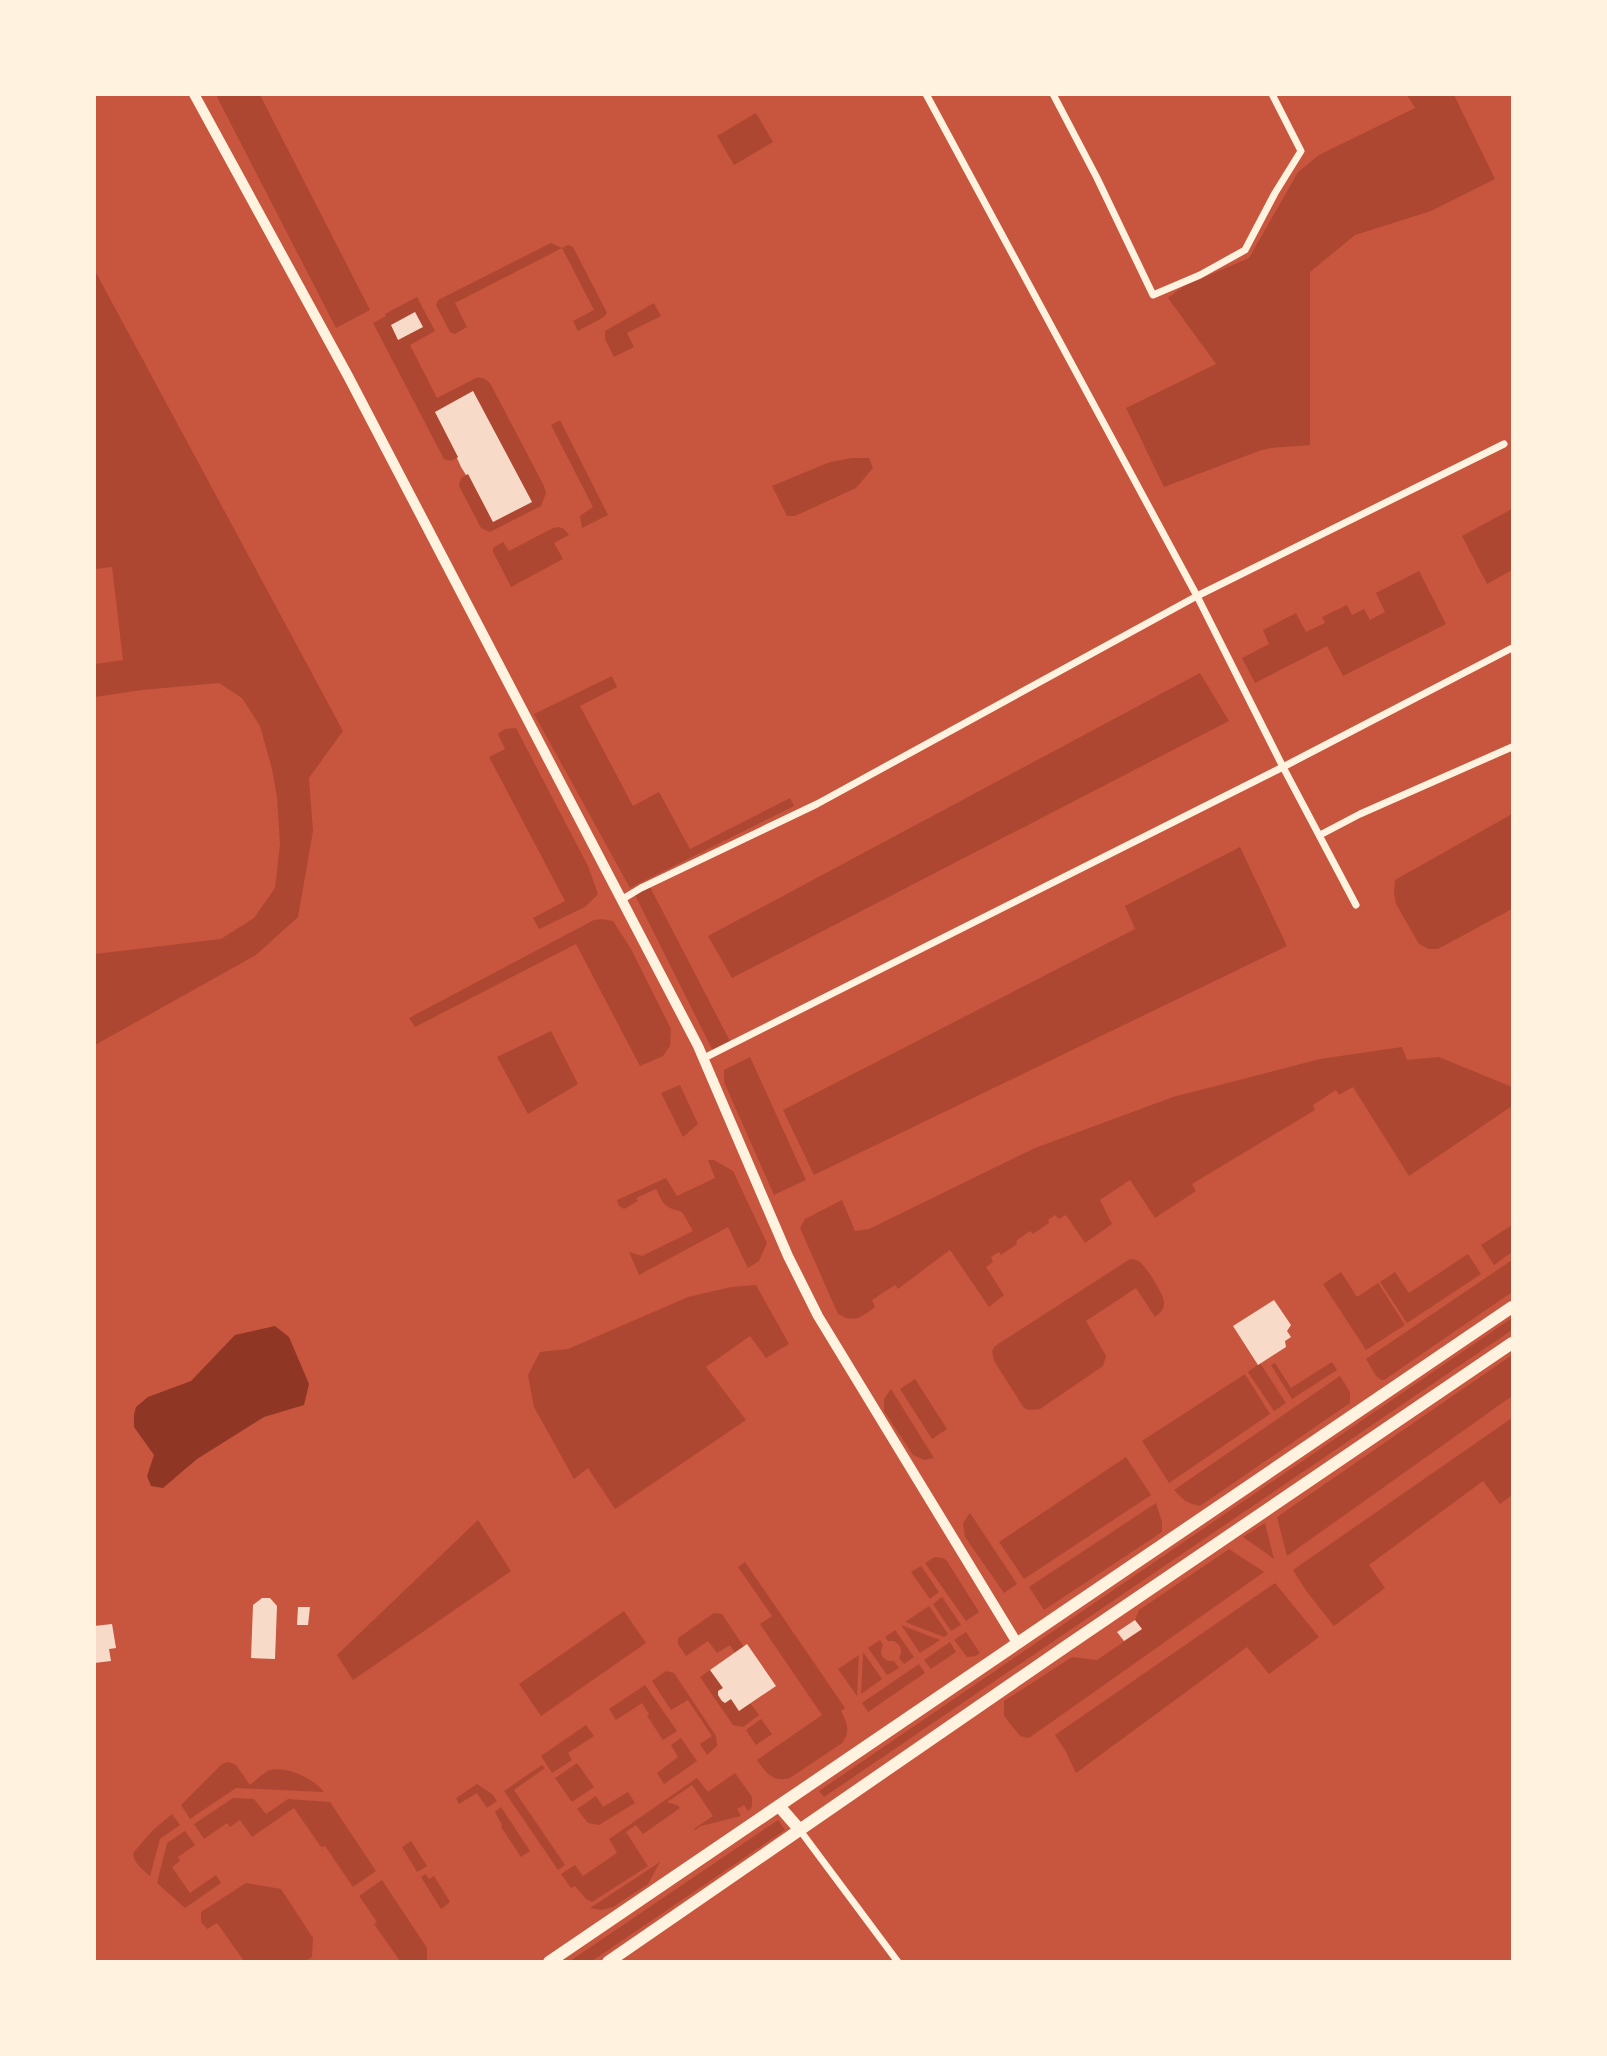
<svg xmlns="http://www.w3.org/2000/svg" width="1607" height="2056" viewBox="0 0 1607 2056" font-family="'Sofia Sans Condensed',sans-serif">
<rect width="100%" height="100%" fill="#c8553d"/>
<path fill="#ae4732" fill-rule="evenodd" d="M216,95H260L370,310L336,328Z
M1407,95H1454L1495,179L1431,211L1355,235L1310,272V445L1270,448L1259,451L1164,487L1126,408L1216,364L1168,298L1184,286L1249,258L1298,172L1319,155L1415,108Z
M756,113L773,142L734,165L717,136Z
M551,243L562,248L568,245L573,247L605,309L607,313L604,317L578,331L573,321L594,310L562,248L455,303L467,327L455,334L450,332L436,305L438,300Z
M94,269L343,731L309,778L313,831L298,917L256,955L95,1045V954L221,939L254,918L275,888L280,844L277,797L272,769L260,726L242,698L219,683L142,690L95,697V664L123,660L112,567L95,569Z
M417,297L435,331L410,345L437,398L476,378C482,377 485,378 490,383L544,486L546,493L541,506L490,532L481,528L459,486L461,478L468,474L493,522L531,502L473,391L435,412L458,457L451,461L444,459L373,323L386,316L385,314ZM415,312L422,326L399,340L391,325Z
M654,303L661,316L627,333L634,347L614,357L605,339V331Z
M560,420L608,515L582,528L580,516L593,507L551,425Z
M852,458H869L873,468L856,488L795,516H787L772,486L830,462Z
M1512,509V570L1487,584L1462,536Z
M559,527L564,529L569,535L554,543L563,559L511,587L493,552V548L503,542L509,551L553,528Z
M1419,571L1446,624L1343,676L1327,646L1255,683L1242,658L1269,644L1263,630L1296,613L1306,632L1325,623L1322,617L1347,605L1352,615L1364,609L1370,620L1385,612L1376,593Z
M1200,673L1229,721L732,978L708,936Z
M612,676L617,687L580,706L633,806L659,792L690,849L790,798L794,806L630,888L534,714Z
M516,728L588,866L598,894L585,907L539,929L533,918L565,901L489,757L505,749L498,734L505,729Z
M1512,814V909L1438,949H1429L1419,944L1396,904L1394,893L1395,880Z
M1240,847L1287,946L814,1175L783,1110L1135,929L1125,906Z
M649,885L732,1045L714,1053L634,893Z
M601,919L613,921L631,949L671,1029L670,1046L663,1056L640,1066L576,944L415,1027L409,1018L594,920Z
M551,1031L578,1084L528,1114L497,1057Z
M1402,1047L1407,1060L1439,1057L1512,1087V1106L1409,1176L1353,1087L1339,1095L1336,1090L1313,1105L1315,1110L1192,1184L1196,1191L1155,1218L1130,1180L1100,1200L1112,1224L1085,1243L1066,1215L1059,1219L1055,1215L1048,1220L1049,1223L1033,1234L1030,1231L1016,1241L1017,1244L1001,1255L999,1252L991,1257L993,1262L986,1267L1004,1295L989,1307L950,1250L898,1289L895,1285L872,1300L875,1307C861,1317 855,1324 838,1314L800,1228L805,1219L842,1200L855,1231L869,1229L1035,1148L1173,1097L1320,1059Z
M750,1057L806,1180L774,1195L724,1082V1070Z
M680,1085L698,1124L683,1137L661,1093Z
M708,1160H714L733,1171L767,1243L759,1261L748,1268L728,1227L639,1275L629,1252L642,1256L693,1231L682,1212C664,1207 664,1205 656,1189L636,1198L638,1201L624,1209L619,1206L617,1200L666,1178L677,1196L715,1178Z
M1512,1225V1252L1494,1265L1481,1245Z
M1468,1254L1481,1274L1407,1323L1380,1282L1395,1272L1409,1293Z
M1130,1259C1135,1260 1137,1259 1141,1263C1147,1268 1165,1296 1164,1303C1164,1310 1160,1313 1155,1317L1136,1288L1086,1321L1106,1356L1103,1366L1040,1409L1029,1410L1024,1408L994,1361L992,1351L995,1346Z
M1512,1260V1292L1384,1380H1381L1376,1376L1366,1359Z
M1341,1272L1357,1297L1378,1283L1405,1325L1366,1350L1323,1284Z
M756,1285L789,1344L766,1358L750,1336L706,1367L746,1420L615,1509L588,1468L574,1479L534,1407L528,1375L540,1352L568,1349L688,1297L731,1287Z
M1512,1318V1330L824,1797L819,1791Z
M1512,1355V1396L1287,1556L1277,1517Z
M1332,1362L1337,1370L1292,1399L1271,1365L1275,1363L1291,1388Z
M1260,1363L1286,1403L1274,1411L1248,1372Z
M1245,1374L1270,1414L1169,1483L1142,1441Z
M1340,1376L1350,1392V1403L1200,1506C1188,1504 1182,1499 1174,1490Z
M915,1379L947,1429L932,1439L900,1389Z
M891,1389L934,1458L924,1460L913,1455L884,1411V1399Z
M1512,1418V1495L1500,1504L1483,1481L1369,1565L1385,1588L1334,1626L1307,1592L1293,1570Z
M1126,1457L1151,1495L1024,1579L999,1542Z
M1156,1503L1162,1522V1532L1044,1610L1029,1587Z
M970,1513L1017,1584L1004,1593L965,1537L963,1523Z
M478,1520L511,1571L353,1680L337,1655Z
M1265,1523L1274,1559L1243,1537Z
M1229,1549L1264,1572L1029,1738L1020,1736L1004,1716V1701L1072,1657L1097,1660L1141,1630L1135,1620L1139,1610Z
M935,1557L943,1558L947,1561L979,1612L966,1621L925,1563Z
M745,1562L845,1708L841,1711C847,1722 851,1732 842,1743L790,1778C773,1783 766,1773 757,1760L822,1715L760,1624L772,1616L738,1567Z
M921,1566L939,1592L930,1599L911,1572Z
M1275,1583L1319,1637L1269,1674L1247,1647L1076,1773L1065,1750L1055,1735Z
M942,1597L961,1625L951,1631L933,1604Z
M929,1606L948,1634L944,1637L905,1622Z
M624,1611L646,1643L541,1716L519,1684Z
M714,1613L722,1614L744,1647L735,1653L730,1645L717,1653L708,1641L686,1656L678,1644V1638Z
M901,1625L940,1640L920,1653Z
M895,1630L914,1657L904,1664L899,1658C903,1651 901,1645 894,1641H888L885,1637Z
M966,1632L980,1653L976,1656L967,1657L954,1640Z
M880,1640L883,1645C878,1655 884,1662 894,1661L899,1668L887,1675L868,1648Z
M950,1642L956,1652L931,1669L924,1660Z
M863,1652L882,1679L861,1694Z
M859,1655L857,1696L838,1669Z
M919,1664L925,1673L868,1712L862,1703Z
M710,1670L723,1688L718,1692C718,1697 720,1701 725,1702L731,1699L739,1711L750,1703L759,1715L743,1727L733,1725L700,1677Z
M666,1671L674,1673L716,1736L717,1746L707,1755L700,1744L712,1736L688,1700L671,1710L652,1681Z
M645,1685L677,1731L663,1740L647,1716L649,1714L642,1703L616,1720L609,1709Z
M761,1719L772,1734L756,1745L746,1730Z
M586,1725L594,1736L568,1753L572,1760L552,1773L541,1756Z
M681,1738L697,1761L664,1784L657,1773L678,1757L671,1745Z
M229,1762L236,1765L250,1785C255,1781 262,1774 268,1771C285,1764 314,1779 324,1792L236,1788L190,1819L181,1805L222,1764Z
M577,1763L594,1787L572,1802L555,1778Z
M542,1765L545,1768L514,1790L565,1865L558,1870L504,1791Z
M735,1773L752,1797V1807L748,1811L744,1805L737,1809L741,1816L701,1826L695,1830L694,1829L713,1816L692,1785L667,1802L677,1805L680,1808L643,1834L636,1825L626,1832L648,1866L592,1902L586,1899L575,1886L571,1888L561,1874L575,1865L583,1876L617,1853L609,1839L697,1778L708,1792Z
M477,1784L492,1794L497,1801L487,1808L477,1793L459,1804L456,1798Z
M628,1792L635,1803L599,1825L588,1823L577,1809L596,1796L603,1807Z
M233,1798L254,1799L266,1814L288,1799L330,1802L376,1871L353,1887L325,1846L321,1847L294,1808L252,1837L240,1820L230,1827L227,1823L204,1839L194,1824Z
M501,1807L530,1851L521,1857L501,1827L502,1825L495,1812Z
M172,1814L180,1825L160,1839L150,1876C142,1869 134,1864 133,1853L153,1830Z
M778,1820L785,1830L592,1961H570Z
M185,1831L195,1845L178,1857L180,1861L172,1867L190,1893L216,1875L221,1883L185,1908L157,1883L167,1843Z
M411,1841L427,1866L417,1872L402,1847Z
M660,1862L648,1884L613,1907L602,1910L590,1908Z
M426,1874L429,1879L434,1876L450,1902L441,1909L421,1877Z
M382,1880L427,1948V1961H400L374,1924L377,1922L359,1896Z
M246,1883L281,1889L313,1938L312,1957L305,1961H244L217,1923L207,1929L201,1922V1912Z"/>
<path fill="#8f3625" d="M275,1326L289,1337L309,1384L304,1405L264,1417L197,1459L163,1488L151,1486L147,1476L154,1455L134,1427V1415L136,1407L148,1397L191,1381L235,1335Z"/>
<path fill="#f7dbc8" d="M415,312L423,327L398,340L391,325Z
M473,391L532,502L493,522L468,474L466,475L461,467L457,458L458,457L435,412Z
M1274,1300L1291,1325L1287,1331L1291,1337L1285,1341L1286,1347L1258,1365L1233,1326Z
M262,1598H270L277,1606L275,1659L251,1658L253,1605Z
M298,1607H310L308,1625H297Z
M1135,1620L1142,1629L1124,1641L1117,1632Z
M112,1624L116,1648L109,1649L111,1661L94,1663V1626Z
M747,1644L776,1686L739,1711L731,1699L725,1703L722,1701L718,1695V1691L723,1688L710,1670Z"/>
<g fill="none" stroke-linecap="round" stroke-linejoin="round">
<path stroke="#fff3e0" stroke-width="7" d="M926,94L1197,596L1283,767L1356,905
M1053,94L1097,178L1153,295L1200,275L1245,250L1275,193L1301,151L1272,94
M1320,835L1360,814L1512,747
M621,900L641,888L817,804L1197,596L1504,444
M704,1058L1283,767L1512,648
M799,1829L898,1962"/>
<path stroke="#fff3e0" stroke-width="10" d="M194,94L348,376L698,1046L788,1256L818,1316L1017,1643"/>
<path stroke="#fff3e0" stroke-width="12" d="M779,1806L799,1829
M549,1962L1512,1307
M608,1962L1065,1647L1512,1343"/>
</g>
<rect width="1607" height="2056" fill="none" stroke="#fff3e0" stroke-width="192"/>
</svg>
